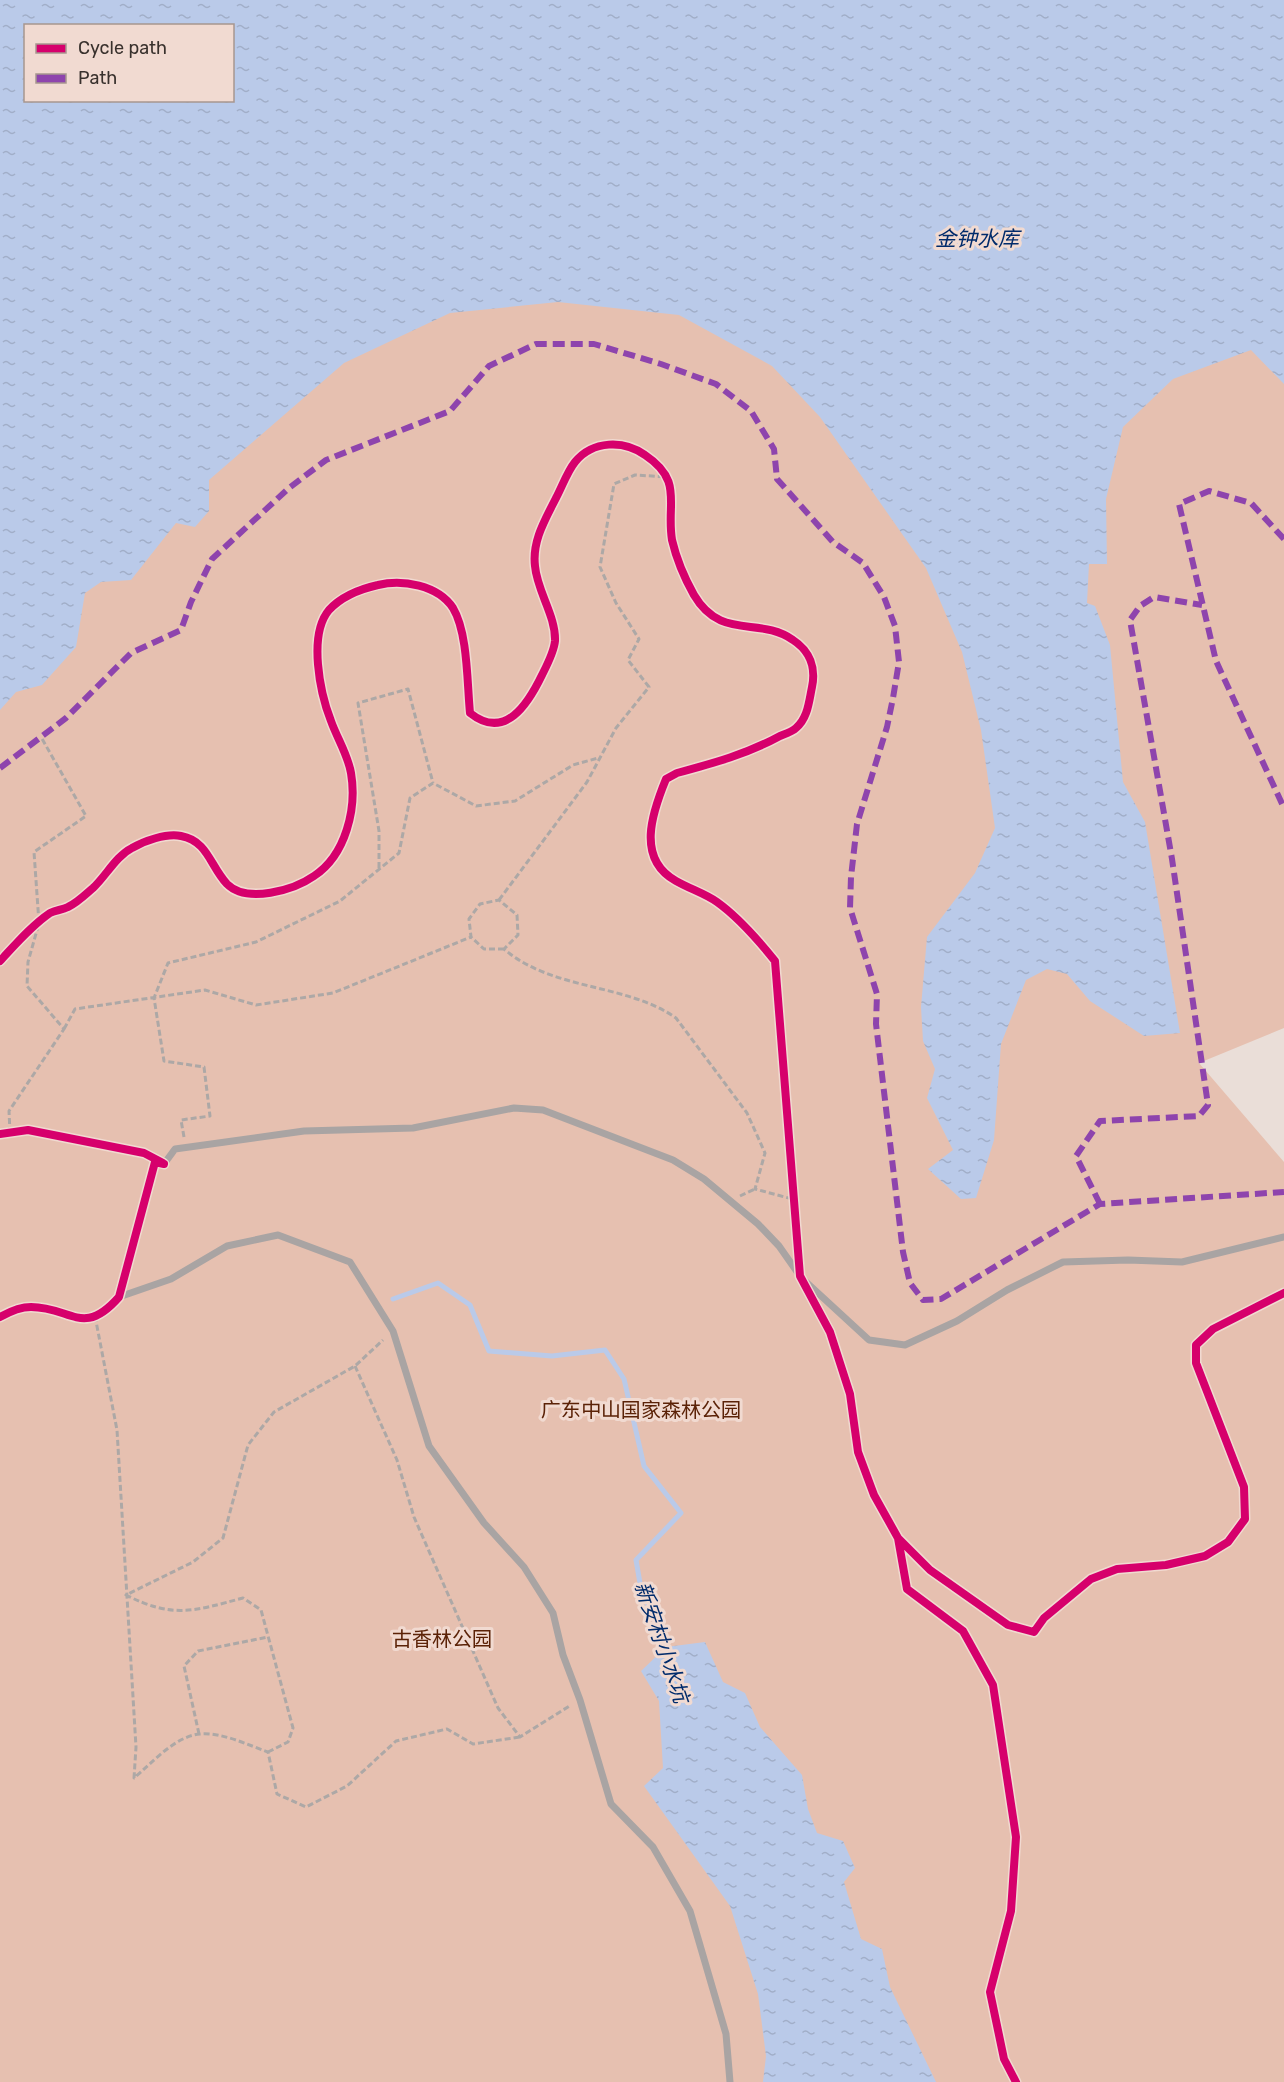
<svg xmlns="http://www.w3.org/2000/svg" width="1284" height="2082" viewBox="0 0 1284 2082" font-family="Rubik,'Noto Sans SC',sans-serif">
<defs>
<pattern id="water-ripples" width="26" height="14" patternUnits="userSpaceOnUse" patternTransform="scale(1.5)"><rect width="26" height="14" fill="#bacae9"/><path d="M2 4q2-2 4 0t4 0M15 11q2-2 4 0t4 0" fill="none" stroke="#a1aec8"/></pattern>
</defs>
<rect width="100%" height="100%" fill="#eaded8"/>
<path fill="#e6c0b0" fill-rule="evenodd" d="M0,0H1284V1028L1199,1063L1284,1162V2082H0ZM26,26H232V100H26Z"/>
<path fill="url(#water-ripples)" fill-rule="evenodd" d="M0,0H1284V384L1251,350L1173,379L1123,427L1106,499L1107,564H1089L1087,603L1095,606L1110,645L1123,782L1145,822L1180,1033L1144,1036L1090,1001L1067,974L1047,969L1026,980L1001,1044L994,1140L976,1198L961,1199L928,1169L953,1150L927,1098L935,1069L923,1041L921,1007L927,937L975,873L995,828L981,730L962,652L926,568L820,417L772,366L679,315L558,302L450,313L344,363L209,480V511L195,527L176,523L131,580L101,582L85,593L76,647L42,685L16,692L0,710ZM26,26H232V100H26Z
M705,1642L723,1682L745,1693L760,1727L802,1775L808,1809L817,1833L843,1841L855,1868L844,1882L861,1939L882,1949L890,1987L936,2082H763L766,2056L758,1994L730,1906L644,1786L663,1768L659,1701L641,1671L666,1647Z"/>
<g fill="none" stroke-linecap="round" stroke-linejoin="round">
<path stroke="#bacae9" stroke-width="5" d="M393,1299L438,1283L470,1305L489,1351L552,1356L605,1350L624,1379L644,1466L681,1513L636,1560L641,1589L668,1653"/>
<path stroke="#ada8a6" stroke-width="3" stroke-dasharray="6 3" stroke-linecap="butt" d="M379,868V831L358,703L408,689L433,783
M499,900L587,782L616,728L649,687L628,660L639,639L616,603L600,567L614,484L635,475L667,477
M504,949H484L471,937L469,919L480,904L499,900L517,915L518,935L504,949C553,991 626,983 676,1018L747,1113L765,1153L755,1189L796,1200
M64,1029L75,1009L205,990L256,1005L333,993L471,937
M10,1133L9,1111L64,1029L27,986L28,962L39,923L34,852L86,816L41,737
M184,1137L181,1120L210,1116L204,1067L164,1061L154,998L168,963L256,942L340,901L399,853L410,798L433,783L476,806L515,801L573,765L598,758
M740,1196L755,1189
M95,1316L117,1430L136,1747L134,1778C152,1763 175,1736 200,1734C222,1732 248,1745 268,1752L277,1794L306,1807L347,1786L396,1741L447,1729L473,1744L520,1737
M355,1366L397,1460L414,1517L498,1708L520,1737L571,1705
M199,1734L184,1666L198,1651L268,1637
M268,1752L288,1742L293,1728L261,1610L243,1598C194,1611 173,1619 126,1595L193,1562L223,1538L248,1445L274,1412L355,1366L383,1340"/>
<path stroke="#a9a4a3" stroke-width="7" d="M164,1164L175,1149L304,1131L413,1128L514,1108L543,1110L673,1160L704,1179L758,1224L779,1246L800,1276L830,1332L850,1394L858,1452L874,1495L898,1538L907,1589L963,1631L993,1685L1016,1837L1011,1911L990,1992L1004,2059L1016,2082
M806,1282L869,1340L905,1345L957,1321L1007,1290L1063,1262L1128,1260L1182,1262L1284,1237
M119,1297L171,1279L227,1246L278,1235L350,1262L393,1331L429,1446L484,1523L524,1567L553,1613L563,1655L580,1700L611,1804L653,1847L690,1911L726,2034L730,2082"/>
<path stroke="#8e44ad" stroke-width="6" stroke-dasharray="12 6" stroke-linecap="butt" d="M1284,539L1251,503L1209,491L1179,504L1216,661L1284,808
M0,768L66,718L131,653L181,630L191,602L212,559L289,488L326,460L450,411L489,366L536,344H594L661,364L716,384L751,411L774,449L777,479L833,542L863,563L884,597L895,626L899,662L893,698L887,727L857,824L851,877L850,908L877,994L876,1024L903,1252L910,1283L923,1300L941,1299L1100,1204L1284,1192
M1100,1204L1076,1156L1100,1121L1199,1116L1208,1105L1172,859L1130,620L1140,606L1154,597L1202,605"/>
<defs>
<path id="cycleway" d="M0,961C15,945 31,926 50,913C56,910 62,910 68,907C77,903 86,894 93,888C106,876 116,856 132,848C144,841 166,833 181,836C208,841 210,866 227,884C247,904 294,890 314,876C346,855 357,808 351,773C348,755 337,738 331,721C320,693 308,635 329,610C342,596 360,589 378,585C402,579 438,585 453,608C468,633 467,683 470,713C505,741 528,704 542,675C547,665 554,652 555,641C556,616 537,591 535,566C532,541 545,520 556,498C562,487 567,472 575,462C593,440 624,440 645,455C684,481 666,503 672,540C676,557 685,579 694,595C721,641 759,616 793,640C810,651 816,668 812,687C809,701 808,718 796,728C792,732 785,734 780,736C747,754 714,763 677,773L666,779C652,813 636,859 676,881C690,889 704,893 717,902C738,917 759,941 775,961L800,1276L830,1332L850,1394L858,1452L874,1495L898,1538L907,1589L963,1631L993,1685L1016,1837L1011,1911L990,1992L1004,2059L1016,2082
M0,1134L28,1130L144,1153L163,1163
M0,1317C9,1312 20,1307 31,1307C71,1307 83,1338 119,1297L155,1162L164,1164
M898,1538L930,1570L1008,1625L1034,1632L1044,1618L1091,1579L1117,1569L1166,1565L1205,1556L1228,1542L1245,1519L1244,1487L1196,1363V1345L1213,1329L1284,1293"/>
</defs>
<use href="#cycleway" stroke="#f1dad1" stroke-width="11"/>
<use href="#cycleway" stroke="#d6006c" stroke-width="8"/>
</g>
<g text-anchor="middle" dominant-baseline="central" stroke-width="6" stroke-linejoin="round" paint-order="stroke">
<g font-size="20" fill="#5b2207" stroke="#f1dad1">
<text x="641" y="1410">广东中山国家森林公园</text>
<text x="442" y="1639">古香林公园</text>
</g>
<g font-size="21" font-style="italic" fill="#012b6b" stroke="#f1dad1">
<text x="977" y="238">金钟水库</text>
<text transform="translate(662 1642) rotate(71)">新安村小水坑</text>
</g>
</g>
<rect x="24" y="24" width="210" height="78" fill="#f1dad1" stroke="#a7968f" stroke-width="1.5"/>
<rect x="36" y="44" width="30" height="9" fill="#d6006c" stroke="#a7968f" stroke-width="1.5"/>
<text x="78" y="54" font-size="18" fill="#39312d">Cycle path</text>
<rect x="36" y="74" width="30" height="9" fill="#8e44ad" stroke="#a7968f" stroke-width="1.5"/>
<text x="78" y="84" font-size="18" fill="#39312d">Path</text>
</svg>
